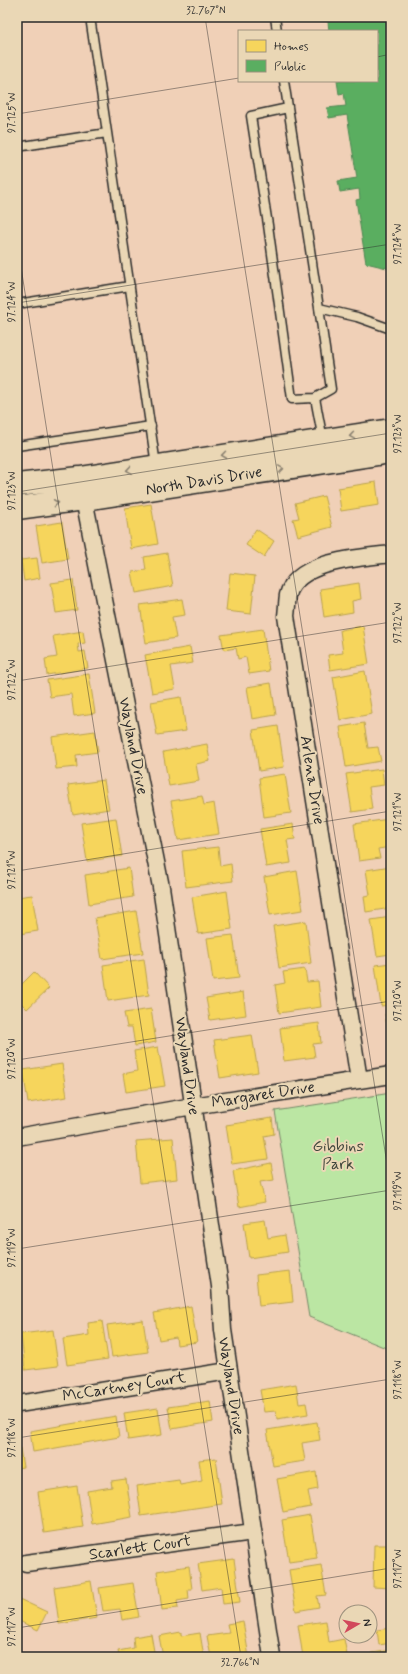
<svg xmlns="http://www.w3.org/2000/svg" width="408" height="1674" viewBox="0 0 408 1674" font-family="Mynerve,sans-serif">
<rect width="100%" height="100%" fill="#f0d0b7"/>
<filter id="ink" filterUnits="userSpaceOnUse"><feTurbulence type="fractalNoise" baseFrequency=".025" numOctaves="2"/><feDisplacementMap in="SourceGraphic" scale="8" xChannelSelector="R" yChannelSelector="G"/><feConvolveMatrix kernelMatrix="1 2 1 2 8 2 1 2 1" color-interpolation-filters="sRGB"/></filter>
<g filter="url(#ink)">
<path fill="#bbe6a3" stroke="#738867" d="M391,1093V1350L309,1317L275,1111Z"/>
<path fill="#f6d55c" stroke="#b9a24d" d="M376,482L379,505L341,511L338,488Z
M324,496L332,527L298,536L293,519L299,518L295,503Z
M151,504L158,544L131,549L125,508Z
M62,522L68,559L42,563L36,526Z
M256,529L274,541L264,557L246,545Z
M167,553L173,586L136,593L132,572L146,570L144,557Z
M37,558L40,578L24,581L21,560Z
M230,573L255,576L251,614L226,611Z
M73,580L77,610L56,613L51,583Z
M359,583L361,599L352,601L353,612L324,617L320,589Z
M182,599L185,615L172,617L176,638L146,643L140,605Z
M363,626L369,664L330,670L328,655L343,653L340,630Z
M263,629L269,671L249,674L246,657L238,659L236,648L224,650L221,635Z
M83,631L85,643L78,644L79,652L85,651L88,668L47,675L45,659L57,657L53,636Z
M190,647L193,663L171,666L175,689L152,693L145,655Z
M365,671L372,714L340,720L333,677Z
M89,674L95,713L74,716L71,694L50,697L47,680Z
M271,683L276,715L252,719L247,687Z
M181,697L186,731L157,735L151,702Z
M364,723L368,748L378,747L381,761L346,767L340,727Z
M278,726L284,767L259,771L253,730Z
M95,731L98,752L76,755L77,767L56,769L52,737Z
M207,744L210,761L196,764L199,781L169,786L163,752Z
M382,769L384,785L369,787L372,809L352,812L346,774Z
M285,774L291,813L264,817L259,778Z
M104,780L109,809L73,815L68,785Z
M202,796L204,805L214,803L219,834L178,840L171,801Z
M116,818L122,856L87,861L81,823Z
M389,819L391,847L378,849L380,858L359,861L354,824Z
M293,824L295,839L287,840L291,863L266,867L260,829Z
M218,847L220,866L231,864L233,881L186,887L182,851Z
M391,866V908L366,912L364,896L370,895L366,870Z
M129,868L133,897L89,904L85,875Z
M297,871L303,910L270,915L264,877Z
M227,891L232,929L198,934L192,897Z
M32,895L38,931L19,934L17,922V897Z
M136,911L143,953L102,959L95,918Z
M391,917V954L377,956L371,920Z
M306,921L311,963L279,968L273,926Z
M233,935L239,978L213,981L207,938Z
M144,959L149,995L108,1001L103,965Z
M391,963V1005L381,1006L375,965Z
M305,969L307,982L318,981L321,1007L279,1013L275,985L285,983L283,972Z
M34,972L49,988L27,1009L17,999V989Z
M243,992L246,1015L210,1020L206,998Z
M151,1009L156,1042L135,1046L132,1027H127L124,1013Z
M391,1013V1050L385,1014Z
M319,1023L321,1043L313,1044L315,1057L284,1061L280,1028Z
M252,1035L258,1072L220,1078L214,1040Z
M158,1047L165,1086L126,1092L123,1074L137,1071L134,1051Z
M62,1064L67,1097L28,1103L23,1070Z
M272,1118L274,1134L264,1136L268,1159L232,1164L226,1125Z
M173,1138L177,1179L140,1183L136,1141Z
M271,1163L274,1180L260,1182L265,1202L239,1207L233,1171Z
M265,1220L268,1238L285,1235L288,1252L249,1258L244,1223Z
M290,1271L293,1302L259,1306L256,1275Z
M191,1306L197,1342L177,1345L176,1337L159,1340L154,1313Z
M143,1320L148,1352L112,1357L107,1325Z
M102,1321L108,1359L67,1365L63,1339L89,1335L88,1323Z
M53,1330L58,1366L25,1370L21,1334Z
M296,1384L299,1404L306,1403L308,1414L277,1419L276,1411L264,1412L260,1390Z
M210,1401L213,1422L172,1429L168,1407Z
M158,1408L162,1435L128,1440L124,1413Z
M116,1416L119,1437L33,1452L30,1431Z
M317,1422L320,1440L302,1443L305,1461L273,1466L267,1430Z
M17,1442H19L23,1467L17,1468Z
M216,1458L222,1504L141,1516L137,1486L179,1480L180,1485L202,1481L199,1460Z
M316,1472L318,1489L308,1491L311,1507L283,1512L277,1479Z
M126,1479L132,1517L92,1524L87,1491L112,1487L111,1481Z
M77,1486L83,1527L44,1533L38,1492Z
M310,1515L317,1558L289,1562L282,1520Z
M374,1545H391V1588L373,1587Z
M234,1559L240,1602L223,1604L221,1587L202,1590L198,1564Z
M321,1565L326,1595L317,1596L319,1607L296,1611L289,1570Z
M189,1566L192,1589H188L189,1599L177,1601L178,1608L162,1610L157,1571Z
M91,1581L97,1618L59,1624L54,1587Z
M133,1583L139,1617L122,1620L120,1609L103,1611L99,1588Z
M17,1598L47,1612L38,1630L17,1620Z
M391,1607V1643L379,1645L377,1630L391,1628L387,1608Z
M243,1621L249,1657H211L207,1636L229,1633L227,1624Z
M326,1621L329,1642L344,1639L347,1655L336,1657H303L298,1625Z
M181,1632V1636L200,1633L204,1657H163L159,1636Z
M151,1634L155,1657H119L118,1651L134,1648L133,1637Z
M391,1650V1657H372V1653Z"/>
<path fill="#5aae61" stroke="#4c8751" d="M337,17H391V269L366,263L356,200L360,199L359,189L340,192L338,181L357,178L347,115L329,118L327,108L346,106L344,93L339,94L337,81H377V31H329L328,22Z"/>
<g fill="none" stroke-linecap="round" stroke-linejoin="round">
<defs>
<path id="lane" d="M90,17L156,465
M275,17L277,31
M284,81L319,308L357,317L391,329
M288,108L251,116L268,225L292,399L315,398
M17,147L107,133
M17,304L130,286
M319,308L331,389L315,398L323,440
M17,446L151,426"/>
<path id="street" d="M82,489L161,887L220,1286L223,1330L272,1657
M359,1080L286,616C287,609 287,601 288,595C297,560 362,558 391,554
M17,1137L193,1106L391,1075
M18,1404L229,1371
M26,1563L253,1532"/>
<path id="secondary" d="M17,485L80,478L391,430
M17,508L84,499L391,452"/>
</defs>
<use href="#lane" stroke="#2b2b2b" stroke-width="11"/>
<use href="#street" stroke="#2b2b2b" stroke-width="19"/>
<use href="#secondary" stroke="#2b2b2b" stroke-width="25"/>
<use href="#lane" stroke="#ead7b5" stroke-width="8"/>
<use href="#street" stroke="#ead7b5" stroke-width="16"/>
<use href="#secondary" stroke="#ead7b5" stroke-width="22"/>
</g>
<defs><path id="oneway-chevron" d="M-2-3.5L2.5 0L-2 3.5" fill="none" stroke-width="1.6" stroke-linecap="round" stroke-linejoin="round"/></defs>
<g stroke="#8a8170">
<use href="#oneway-chevron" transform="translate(352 436) rotate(171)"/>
<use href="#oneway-chevron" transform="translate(224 455) rotate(172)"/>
<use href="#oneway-chevron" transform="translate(281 469) rotate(-9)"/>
<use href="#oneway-chevron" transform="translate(129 470) rotate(171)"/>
<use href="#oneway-chevron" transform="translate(56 503) rotate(-7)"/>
</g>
</g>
<path fill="none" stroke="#2b2b2b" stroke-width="1" stroke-opacity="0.45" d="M205,17L391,1189M377,57L391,54M17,114L239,78M17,242L241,1657M17,303L391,244M17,492L391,433M17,681L391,622M17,871L391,811M17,1060L391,1001M17,1249L391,1190M17,1438L391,1379M17,1628L391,1568M17,1656V1657"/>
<g text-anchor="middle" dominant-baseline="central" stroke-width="4" stroke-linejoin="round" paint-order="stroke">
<g font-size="16" fill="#2b2b2b" stroke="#ead7b5">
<text transform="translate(204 481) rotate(-9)">North Davis Drive</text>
<text transform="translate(133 746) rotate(79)">Wayland Drive</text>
<text transform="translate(312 780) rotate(81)">Arlena Drive</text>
<text transform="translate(187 1066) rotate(82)">Wayland Drive</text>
<text transform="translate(263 1095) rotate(-9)">Margaret Drive</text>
<text transform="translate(231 1386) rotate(81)">Wayland Drive</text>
<text transform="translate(124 1387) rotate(-9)">McCartney Court</text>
<text transform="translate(140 1548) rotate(-8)">Scarlett Court</text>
</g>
<g font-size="16" fill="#41473d" stroke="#ead7b5">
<text x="338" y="1146">Gibbins<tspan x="338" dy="18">Park</tspan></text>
</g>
</g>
<rect width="408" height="1674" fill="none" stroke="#ead7b5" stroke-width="44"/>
<rect x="238" y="30" width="140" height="52" fill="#ead7b5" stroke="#9e927e"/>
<rect x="246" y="40" width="20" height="12" fill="#f6d55c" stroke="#9e927e"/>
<text x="274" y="50" font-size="12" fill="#2b2b2b">Homes</text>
<rect x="246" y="60" width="20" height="12" fill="#5aae61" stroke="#9e927e"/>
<text x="274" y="70" font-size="12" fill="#2b2b2b">Public</text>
<g transform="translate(358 1624) rotate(81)"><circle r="19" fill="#ead7b5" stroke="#9e927e"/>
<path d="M0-3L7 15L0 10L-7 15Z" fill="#d1495b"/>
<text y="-6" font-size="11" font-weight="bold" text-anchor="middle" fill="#2b2b2b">N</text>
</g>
<rect x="22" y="22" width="364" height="1630" fill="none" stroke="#2b2b2b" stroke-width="1.5"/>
<g font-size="10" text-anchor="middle" fill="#2b2b2b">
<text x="206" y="14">32.767°N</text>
<text transform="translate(11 113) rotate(-90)" y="4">97.125°W</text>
<text transform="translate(397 244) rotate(-90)" y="4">97.124°W</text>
<text transform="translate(11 302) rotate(-90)" y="4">97.124°W</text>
<text transform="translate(397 434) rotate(-90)" y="4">97.123°W</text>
<text transform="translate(11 491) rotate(-90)" y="4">97.123°W</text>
<text transform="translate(397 623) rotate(-90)" y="4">97.122°W</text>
<text transform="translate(11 680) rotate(-90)" y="4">97.122°W</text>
<text transform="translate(397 812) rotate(-90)" y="4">97.121°W</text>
<text transform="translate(11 870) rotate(-90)" y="4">97.121°W</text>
<text transform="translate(397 1001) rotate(-90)" y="4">97.120°W</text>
<text transform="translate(11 1059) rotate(-90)" y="4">97.120°W</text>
<text transform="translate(397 1191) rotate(-90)" y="4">97.119°W</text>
<text transform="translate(11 1248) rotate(-90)" y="4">97.119°W</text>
<text transform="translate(397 1380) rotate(-90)" y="4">97.118°W</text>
<text transform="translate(11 1438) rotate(-90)" y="4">97.118°W</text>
<text transform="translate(397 1569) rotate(-90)" y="4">97.117°W</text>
<text transform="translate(11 1627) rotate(-90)" y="4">97.117°W</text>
<text x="240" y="1666">32.766°N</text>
</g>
</svg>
